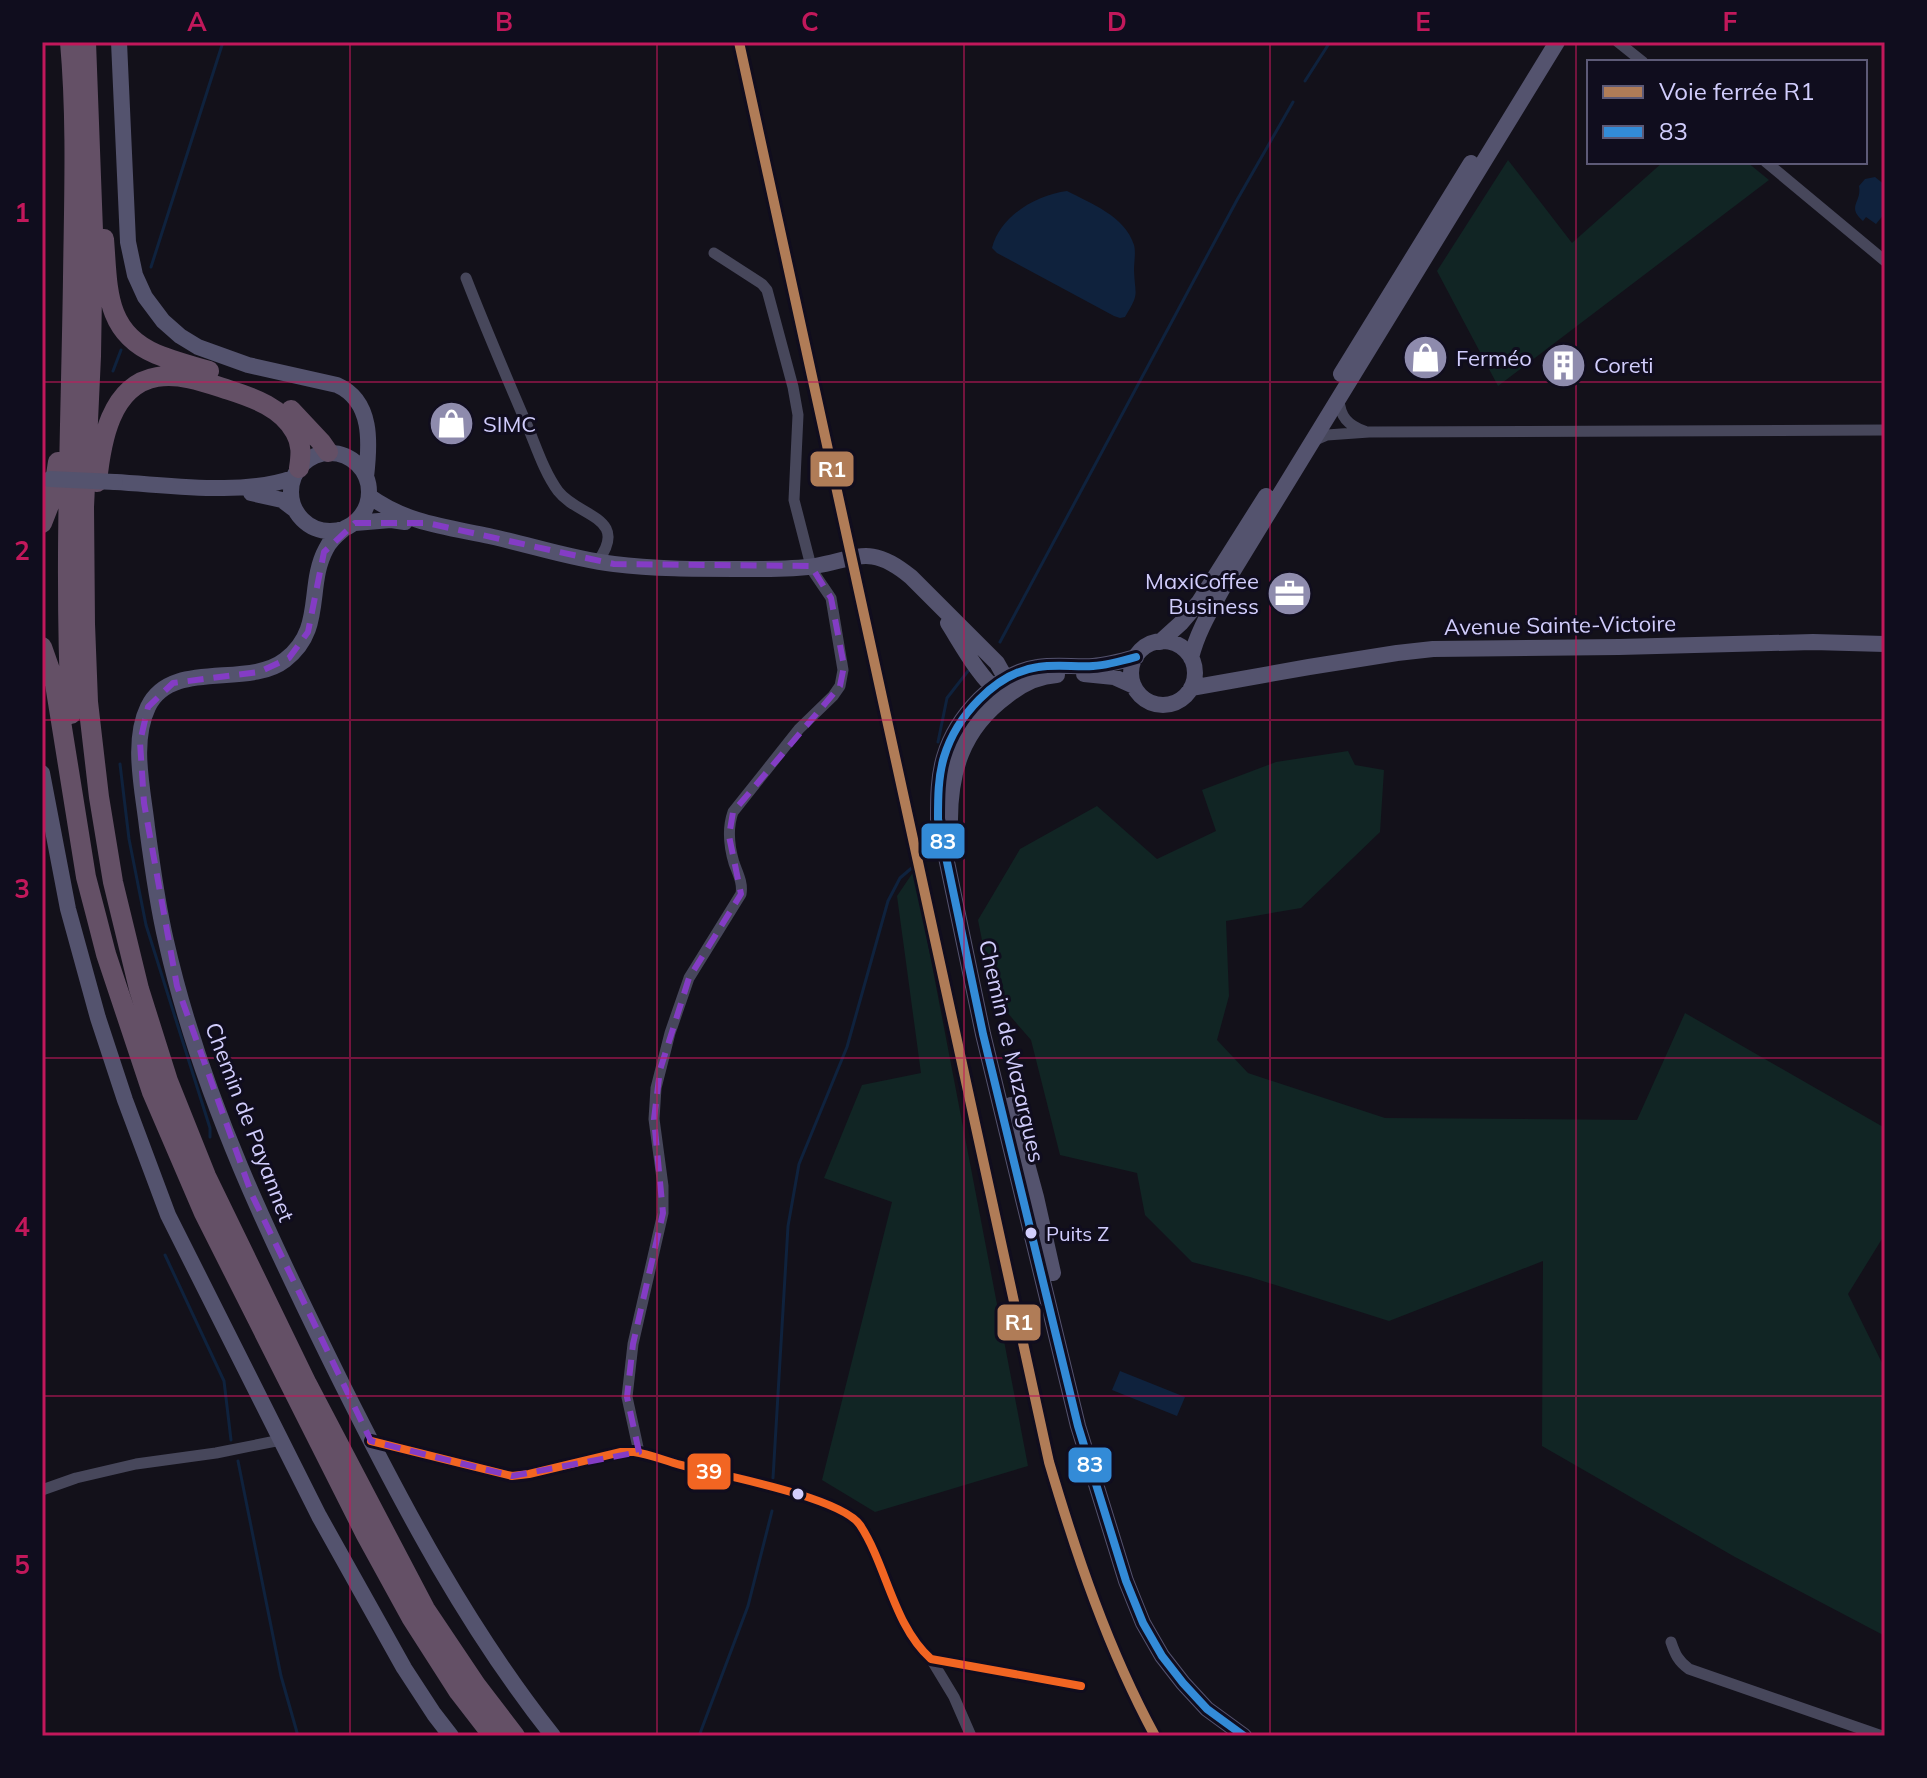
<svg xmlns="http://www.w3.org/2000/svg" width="1927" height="1778" viewBox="0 0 1927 1778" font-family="Mulish,sans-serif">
<rect width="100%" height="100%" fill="#13111a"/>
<path fill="#112524" d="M1508,160L1572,243L1663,162H1747L1769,180L1498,386L1437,271Z
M1348,751L1355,765L1384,770L1380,832L1301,908L1226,921L1229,996L1217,1040L1248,1073L1385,1118L1637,1120L1685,1013L1885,1128V1234L1848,1294L1885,1369V1636L1735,1557L1542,1446L1543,1261L1389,1321L1250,1277L1192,1262L1145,1215L1137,1173L1060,1155L1031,1040L993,996L978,920L1020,849L1097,806L1157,859L1216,831L1202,790L1276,762Z
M914,871L1028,1466L875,1512L822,1480L892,1202L824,1178L862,1085L921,1073L897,896Z"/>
<path fill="#0f223d" d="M1875,177L1885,185V213L1876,224L1866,217L1863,221C1846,206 1862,203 1859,186L1865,179Z
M1067,191C1090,203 1125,216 1134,245C1136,252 1134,262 1134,270C1135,297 1140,292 1125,317L1120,318L1114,316L997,253L992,248C1000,216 1036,195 1067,191Z
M1120,1371L1185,1397L1177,1416L1112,1390Z"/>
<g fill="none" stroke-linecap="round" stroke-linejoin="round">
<path stroke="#0f223d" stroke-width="3" d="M1305,81L1330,42
M151,267L223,42
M113,371L121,350
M1000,642L1237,200L1293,102
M938,742L947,698L968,671
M120,764L129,839L146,925L210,1128V1137
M926,856L932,851
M165,1255L224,1381L231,1440
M238,1461L281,1676L298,1736
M773,1478L788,1226L799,1164L847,1047L888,901L900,878L914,866
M699,1736L748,1606L772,1511"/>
<path stroke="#47475b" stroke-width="11" d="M1618,42L1643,62
M1766,162L1885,261
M466,278C485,327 506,376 527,425C536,446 544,472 558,491C578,517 630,517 598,561
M1339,399C1340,417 1348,425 1364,431
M1313,441L1327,435L1369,432L1885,430
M371,1441L512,1476L529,1474L621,1452H634C650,1454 665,1461 681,1465C717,1474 841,1497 860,1525C887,1566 893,1625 931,1659L1081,1686
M639,1452L627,1397L633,1344L663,1213V1186L654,1119L656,1088L670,1033L689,978L741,894C743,883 738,874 734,863C729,846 727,829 733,812L799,729L833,696L840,686L843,670L831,598L812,570L794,500L798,415L793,387L767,290L762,284L714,253
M42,1490L76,1478L136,1464L216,1453L281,1440
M1671,1642C1675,1654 1678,1661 1689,1669L1882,1736
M931,1659L954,1697L971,1736"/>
<path stroke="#54536e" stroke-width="16" d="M119,42L128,242L135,275L145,297L163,321L180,336L198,347L248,365L337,385C373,401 370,443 366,477
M1341,374L1471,163
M291 492a39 39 0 1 1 78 0a39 39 0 1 1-78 0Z
M115,482C170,485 242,496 293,478
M251,493L282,500L294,509
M369,496C406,523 446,527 489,536C531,545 571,559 614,564C654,569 695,569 735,569C761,569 789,570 815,566C859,558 871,544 911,577L997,663L1006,679V696
M355,523L391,520L405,522
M345,528C338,534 330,540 326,549C306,586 325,630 285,660C248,689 171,658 148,707C131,742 143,790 147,827C152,865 157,903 166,941C201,1097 272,1243 343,1386C404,1508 468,1629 553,1736
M948,623C962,645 980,679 1001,694
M1131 673a32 32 0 1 1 64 0a32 32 0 1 1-64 0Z
M1160,642L1181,623L1199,602L1266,496
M1136,657C1122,661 1108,665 1093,666C1075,667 1056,664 1038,667C995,673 956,717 944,757C938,777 938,798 938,819L983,1034L1078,1426L1126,1581L1143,1623L1162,1656L1183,1683L1207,1709L1244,1736
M1191,658C1197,632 1212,608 1225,584L1557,42
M1084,674L1114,677L1134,686
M1191,688L1309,667L1397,653L1433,649L1619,647L1813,642L1885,644
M42,773L68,909L98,1018L125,1100L168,1215L319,1516L404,1668L434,1714L451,1736
M950,826C949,773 962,729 1007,696C1022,684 1038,676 1057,675
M1011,1105L1036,1197L1053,1273"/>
<path stroke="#645066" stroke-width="20" d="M70,42C77,120 74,199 73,278C71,423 64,568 71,714
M86,42L93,231L91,356L84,507L85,624L88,702L99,797L113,882L139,989L168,1081L206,1176L307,1384L425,1609L476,1685L515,1736
M104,239C108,287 104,332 156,354C173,361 191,366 209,371
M291,410L321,442L328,452
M97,482C101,443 110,385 157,377C182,373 207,383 229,390C254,398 282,408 295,432C302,444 301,455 299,468
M42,523L53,495L58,462
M42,647L55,684L86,877L97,919L106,954L152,1092L204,1213L366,1535L411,1617L459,1692L493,1736"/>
<path stroke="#54536e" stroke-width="16" d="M50,479L115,482"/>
<defs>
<path id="bus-1" d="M1136,657C1122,661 1108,665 1093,666C1075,667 1056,664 1038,667C995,673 956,717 944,757C938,777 938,798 938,819L983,1034L1078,1426L1126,1581L1143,1623L1162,1656L1183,1683L1207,1709L1244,1736"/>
<path id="bus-2" d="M371,1441L512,1476L529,1474L621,1452H634C650,1454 665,1461 681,1465C717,1474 841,1497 860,1525C887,1566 893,1625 931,1659L1081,1686"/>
</defs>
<use href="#bus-1" stroke="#100d1e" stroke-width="14"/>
<use href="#bus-2" stroke="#100d1e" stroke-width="14"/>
<use href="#bus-1" stroke="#338bd7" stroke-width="8"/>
<use href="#bus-2" stroke="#f26522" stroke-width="8"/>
<defs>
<path id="rail-1" d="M739,42L1049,1462C1077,1557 1108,1649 1155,1736"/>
</defs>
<use href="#rail-1" stroke="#100d1e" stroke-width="16"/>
<use href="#rail-1" stroke="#b07c57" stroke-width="10"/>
</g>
<path fill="none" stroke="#843cc5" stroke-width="6" stroke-dasharray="16 10" stroke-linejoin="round" d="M355,523H427L614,564L811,566L831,598L844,666L840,686L733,812L729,836L741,894L689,978L660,1070L654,1119L663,1213L633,1344L627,1397L639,1452L512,1476L371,1441L252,1195L177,986L144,803L140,742L148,707L173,683L259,672L289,658L308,632L324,552Z"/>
<path fill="none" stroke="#c2185b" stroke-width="2" stroke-opacity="0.55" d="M350,42V1736M657,42V1736M964,42V1736M1270,42V1736M1576,42V1736M42,382H1885M42,720H1885M42,1058H1885M42,1396H1885"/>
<defs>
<symbol id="shop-disc" viewBox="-11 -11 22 22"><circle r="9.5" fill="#8e8bad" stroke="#100d1e"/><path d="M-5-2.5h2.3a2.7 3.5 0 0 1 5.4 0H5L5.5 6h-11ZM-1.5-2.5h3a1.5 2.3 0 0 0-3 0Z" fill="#fff"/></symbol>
<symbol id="building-disc" viewBox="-11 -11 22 22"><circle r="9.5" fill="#8e8bad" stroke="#100d1e"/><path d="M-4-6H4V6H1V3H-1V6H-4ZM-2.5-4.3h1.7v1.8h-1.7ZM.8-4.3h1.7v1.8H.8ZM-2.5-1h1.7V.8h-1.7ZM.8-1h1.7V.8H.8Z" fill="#fff"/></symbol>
<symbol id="office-disc" viewBox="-11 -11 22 22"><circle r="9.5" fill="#8e8bad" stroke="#100d1e"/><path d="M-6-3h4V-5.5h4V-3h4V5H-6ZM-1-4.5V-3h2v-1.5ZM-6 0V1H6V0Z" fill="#fff"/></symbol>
</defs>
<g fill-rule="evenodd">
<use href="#shop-disc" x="1400" y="332" width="51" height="51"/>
<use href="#building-disc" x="1538" y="340" width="51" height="51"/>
<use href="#shop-disc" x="426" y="398" width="51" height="51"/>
<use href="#office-disc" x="1264" y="568" width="51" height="51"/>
</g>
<g fill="#d1cdfc" stroke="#100d1e" stroke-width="3">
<circle cx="1031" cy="1233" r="7"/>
<circle cx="798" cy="1494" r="7"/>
</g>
<g text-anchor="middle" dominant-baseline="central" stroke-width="6" stroke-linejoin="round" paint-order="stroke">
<g font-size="20" fill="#d1cdfc" stroke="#100d1e" text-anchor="start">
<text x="1046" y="1233">Puits Z</text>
</g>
<g font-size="22" fill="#d1cdfc" stroke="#100d1e" text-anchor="start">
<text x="1456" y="358">Ferméo</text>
<text x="1594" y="365">Coreti</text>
<text x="483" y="424">SIMC</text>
<text x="1259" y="581" text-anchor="end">MaxiCoffee<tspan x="1259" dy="25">Business</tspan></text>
</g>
<g font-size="22" fill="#d1cdfc" stroke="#100d1e">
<text transform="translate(1560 625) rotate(-1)">Avenue Sainte-Victoire</text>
<text transform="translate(1012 1051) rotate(77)">Chemin de Mazargues</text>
<text transform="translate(250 1122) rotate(69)">Chemin de Payannet</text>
</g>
</g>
<g stroke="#100d1e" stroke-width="3">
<rect x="809" y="450" width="46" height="38" rx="8" fill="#b07c57"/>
<rect x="920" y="822" width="46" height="38" rx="8" fill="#338bd7"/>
<rect x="996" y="1303" width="46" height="39" rx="8" fill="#b07c57"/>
<rect x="1067" y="1446" width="46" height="38" rx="8" fill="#338bd7"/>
<rect x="686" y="1452" width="46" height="39" rx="8" fill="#f26522"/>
</g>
<g font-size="22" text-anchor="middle" font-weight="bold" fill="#fff">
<text x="832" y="477">R1</text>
<text x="943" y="849">83</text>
<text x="1019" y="1330">R1</text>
<text x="1090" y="1472">83</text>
<text x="709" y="1479">39</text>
</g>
<rect width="1927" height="1778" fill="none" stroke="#100d1e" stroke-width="88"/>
<rect x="1587" y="60" width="280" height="104" fill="#100d1e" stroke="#5d5a77" stroke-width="2"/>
<rect x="1603" y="86" width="40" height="12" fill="#b07c57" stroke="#5d5a77" stroke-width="2"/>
<text x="1659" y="100" font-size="24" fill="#d1cdfc">Voie ferrée R1</text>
<rect x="1603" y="126" width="40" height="12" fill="#338bd7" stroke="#5d5a77" stroke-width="2"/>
<text x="1659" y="140" font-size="24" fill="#d1cdfc">83</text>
<rect x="44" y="44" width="1839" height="1690" fill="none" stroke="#c2185b" stroke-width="3"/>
<g font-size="26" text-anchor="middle" font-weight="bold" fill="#c2185b">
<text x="197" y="31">A</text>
<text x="504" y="31">B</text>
<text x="810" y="31">C</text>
<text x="1117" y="31">D</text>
<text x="1423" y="31">E</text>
<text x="1730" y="31">F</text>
<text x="22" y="222">1</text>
<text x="22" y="560">2</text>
<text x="22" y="898">3</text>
<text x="22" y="1236">4</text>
<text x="22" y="1574">5</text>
</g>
</svg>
